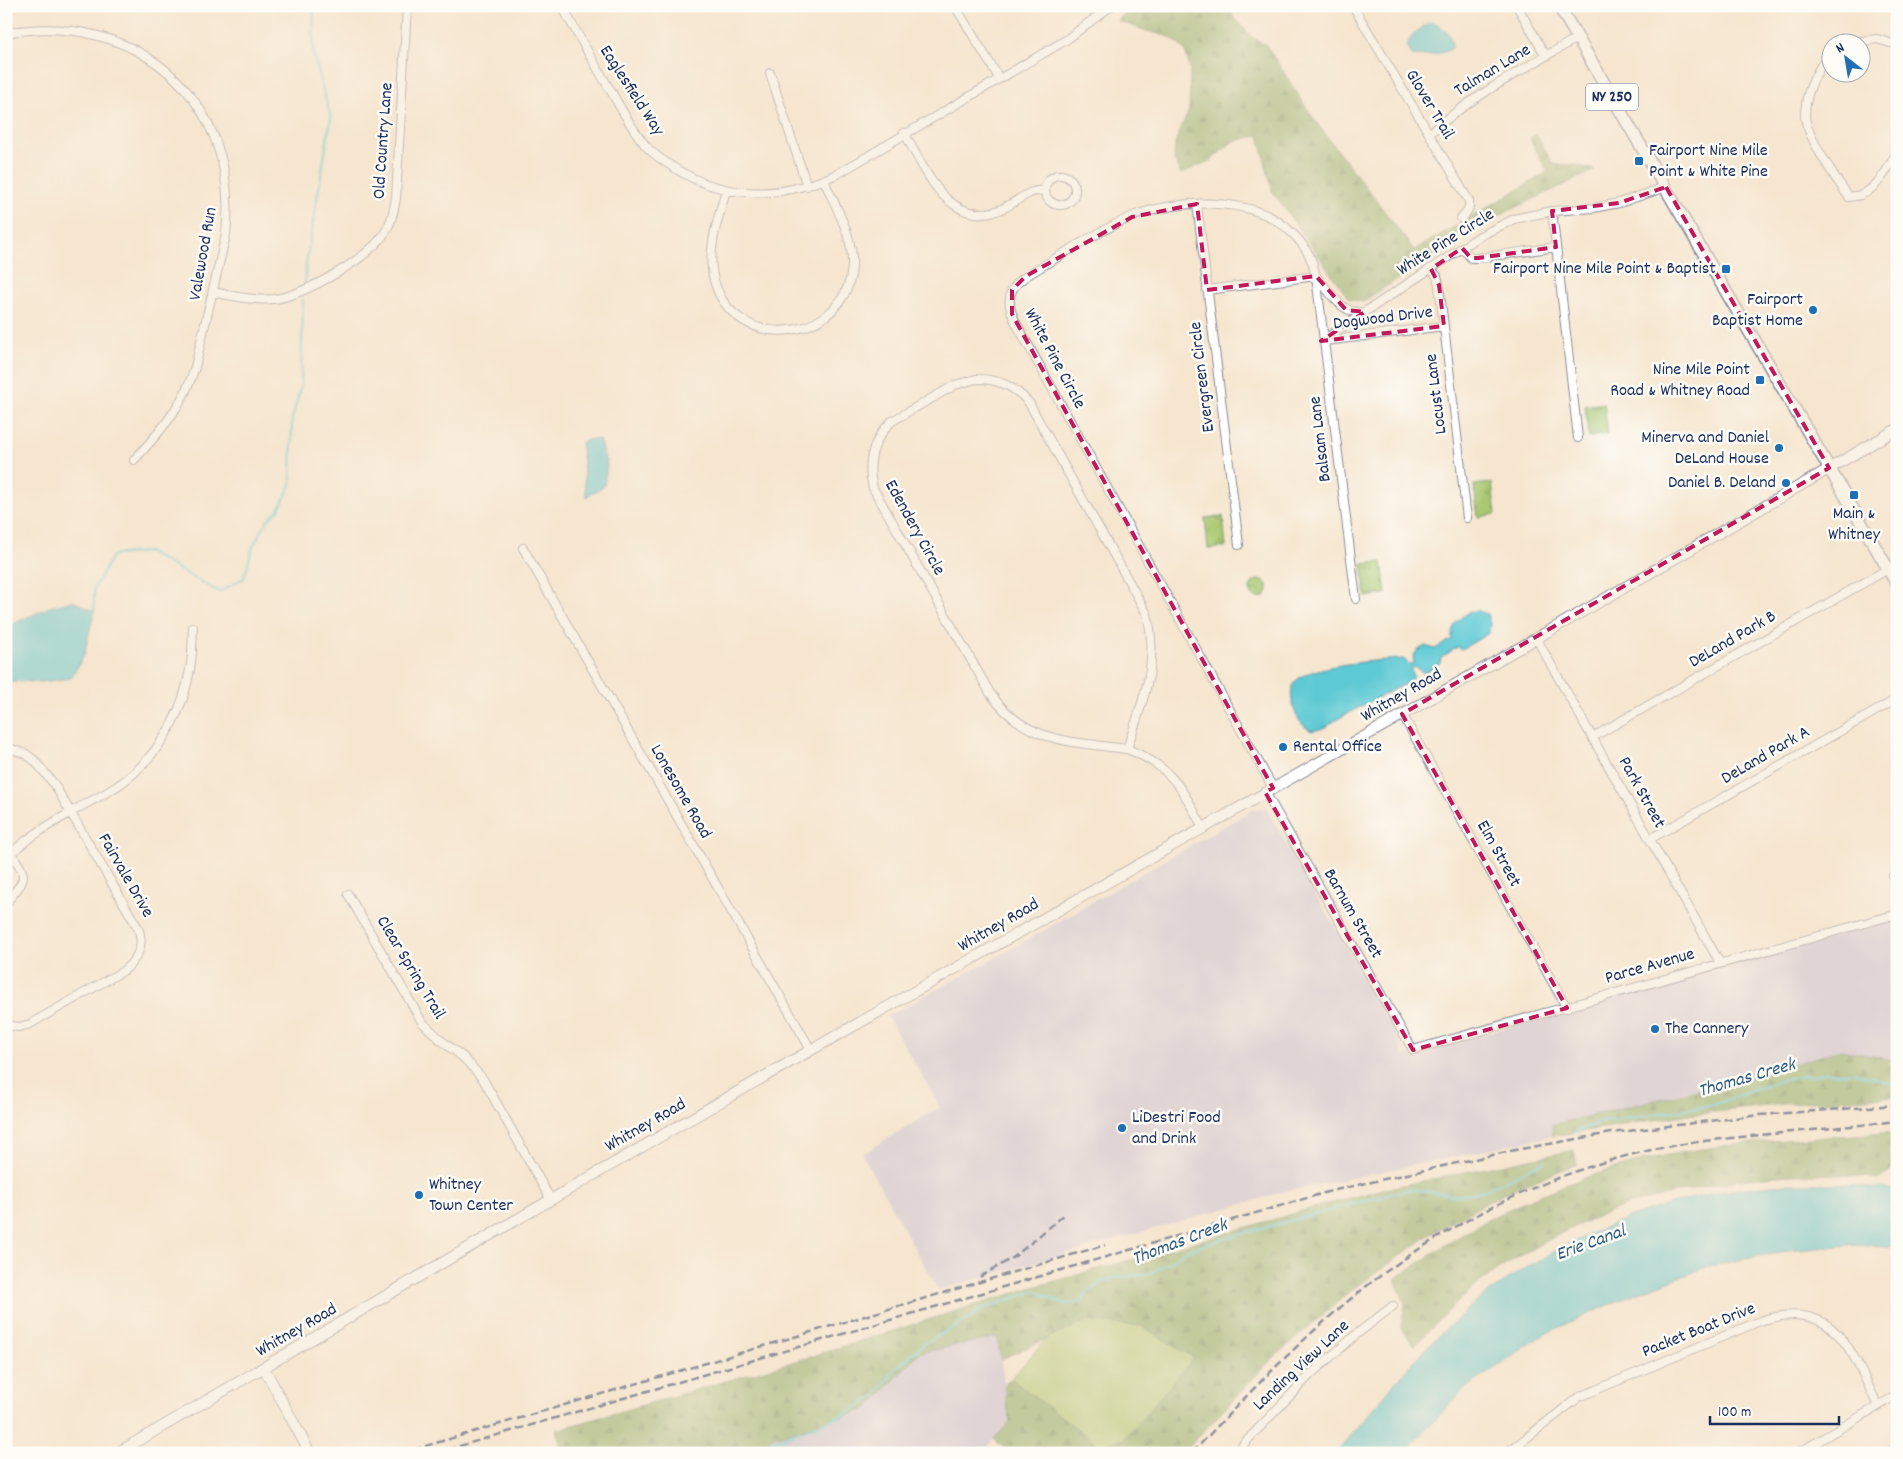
<svg xmlns="http://www.w3.org/2000/svg" width="1903" height="1459" viewBox="0 0 1903 1459" font-family="Dekko,sans-serif">
<defs>
<pattern id="grass-tufts" width="24" height="20" patternUnits="userSpaceOnUse" patternTransform="scale(1.25)"><rect width="24" height="20" fill="#a9c86f"/><path d="M3 7l-1-3M5 7V3M7 7l1-3M15 17l-1-3M17 17v-4M19 17l1-3" fill="none" stroke="#89a35e"/></pattern>
<pattern id="forest-firs" width="22" height="20" patternUnits="userSpaceOnUse" patternTransform="scale(1.25)"><rect width="22" height="20" fill="#86ac62"/><path d="M5 1l3.5 6h-7zM16 11l3.5 6h-7z" fill="#6d8c54"/></pattern>
<pattern id="park-crowns" width="20" height="18" patternUnits="userSpaceOnUse" patternTransform="scale(1.25)"><rect width="20" height="18" fill="#a9c86f"/><path d="M2 6a3 3 0 1 1 6 0M12 15a3 3 0 1 1 6 0" fill="none" stroke="#89a35e"/></pattern>
</defs>
<rect width="100%" height="100%" fill="#fdfcf7"/>
<filter id="ink" filterUnits="userSpaceOnUse"><feTurbulence type="fractalNoise" baseFrequency=".02" numOctaves="2"/><feDisplacementMap in="SourceGraphic" scale="10" xChannelSelector="R" yChannelSelector="G"/><feConvolveMatrix kernelMatrix="1 2 1 2 8 2 1 2 1" color-interpolation-filters="sRGB"/></filter>
<filter id="wash" filterUnits="userSpaceOnUse"><feTurbulence type="fractalNoise" baseFrequency=".0096" numOctaves="4" result="noise"/><feDisplacementMap in="SourceGraphic" scale="20" xChannelSelector="R" yChannelSelector="G"/><feGaussianBlur stdDeviation="1.12" result="paint"/><feColorMatrix in="noise" values="0 0 0 0 0 0 0 0 0 0 0 0 0 0 0 0 0 1.4 0 .05"/><feComposite in="paint" operator="in"/></filter>
<g filter="url(#wash)">
<rect width="100%" height="100%" fill="#f6e6cf"/>
<path fill="#c6c0da" d="M1260,808L1266,809L1269,814L1395,1030L1403,1056L1897,919V1061L1841,1050L1739,1080L1553,1125V1136L1284,1192L938,1290L862,1154L940,1107L887,1016L995,958L1254,809Z
M997,1336L1010,1422L982,1453H754L771,1438L867,1409L919,1353Z"/>
<path fill="url(#grass-tufts)" stroke="#627c66" d="M1604,403L1608,434L1589,437L1585,406Z
M1492,483L1496,514L1478,517L1474,485Z
M1223,516L1226,547L1208,549L1205,518Z
M1382,562L1386,594L1366,597L1362,564Z"/>
<path fill="url(#forest-firs)" stroke="#506e60" d="M1129,6H1238L1233,8V16L1252,37L1266,45L1316,122L1414,250L1548,172L1530,139L1536,134L1553,164L1576,165L1595,170L1479,225L1363,302L1349,299L1272,191L1259,135L1232,142L1211,160L1181,174L1174,160L1175,142L1189,110L1190,70L1185,50L1170,37L1147,31L1118,21Z
M1841,1050L1897,1061V1096L1793,1103L1679,1116L1553,1136L1552,1125L1739,1080Z
M1897,1132V1166L1879,1179C1806,1168 1733,1178 1662,1196C1648,1200 1632,1203 1618,1208C1573,1226 1521,1252 1482,1281C1457,1301 1436,1324 1414,1346L1401,1327L1405,1303L1395,1279C1431,1255 1467,1229 1507,1210C1557,1186 1613,1166 1668,1155C1743,1140 1821,1138 1897,1132Z
M1574,1150L1577,1164L1506,1192L1432,1233L1348,1293L1270,1361L1183,1453H1010L994,1439L1010,1422L1004,1385L1011,1379L1099,1445L1087,1321L1001,1359L997,1337L919,1353L867,1409L771,1438L754,1453H563L556,1430L806,1358L1030,1288L1213,1237L1316,1207L1384,1189Z"/>
<path fill="url(#park-crowns)" stroke="#627c66" d="M1250 589a9 9 0 1 1 18 0a9 9 0 1 1-18 0Z"/>
<path fill="#a9c86f" stroke="#627c66" d="M1087,1321L1142,1326L1194,1358L1124,1439L1099,1445L1011,1379L1046,1339Z"/>
<path fill="#5dc9d4" stroke="#3c7c99" d="M1433,22C1445,27 1452,35 1452,48C1446,53 1421,58 1413,56L1406,46C1412,35 1421,25 1433,22Z
M591,439L599,440L607,465L604,486L586,497L581,442Z
M73,601L94,611L84,656L71,678L41,682L6,681V627L50,607Z
M1476,610L1487,614L1490,624L1489,633L1462,649L1457,647L1441,658L1440,663L1424,673L1415,667L1411,669L1413,677L1407,683L1348,713L1331,723L1327,727L1312,731C1301,726 1295,716 1293,704C1291,696 1290,688 1295,682C1308,664 1382,660 1404,659L1410,665L1414,663L1413,656L1417,651L1425,646L1435,649L1452,639C1451,623 1461,615 1476,610Z
M1844,1184L1897,1190V1247L1858,1244L1779,1252L1710,1266L1631,1295L1544,1334L1462,1391L1404,1453H1336C1377,1406 1413,1356 1460,1316C1537,1248 1652,1199 1753,1187C1783,1183 1814,1184 1844,1184Z"/>
<g fill="none" stroke-linecap="round" stroke-linejoin="round">
<path stroke="#5dc9d4" stroke-width="2.5" d="M305,282L306,263L331,118L313,54L314,6
M94,611V588L113,555L148,552L219,592L244,578L253,546L267,521L279,509L291,485L292,419L301,385L303,300
M1575,1132L1601,1122L1713,1105L1782,1080L1825,1073H1855L1885,1081L1895,1085L1897,1084
M750,1453L777,1440L826,1422L849,1412L876,1395L896,1368L925,1343L964,1322L982,1309L1035,1291L1066,1304L1080,1303L1089,1291L1102,1282L1115,1278L1148,1274L1172,1261L1184,1251L1251,1231L1411,1189L1460,1196L1486,1190L1545,1161"/>
</g>
</g>
<g filter="url(#ink)">
<g fill="none" stroke-linecap="round" stroke-linejoin="round">
<defs>
<path id="street" d="M562,6C577,34 593,61 609,88C621,108 631,128 646,146C656,157 669,165 683,173C733,201 788,197 839,173L1066,40L1111,6
M955,6L999,78
M1353,6L1469,201C1470,209 1467,213 1461,218
M1517,6L1546,56
M6,33C137,10 241,100 226,234L195,367C184,405 160,432 134,460
M1854,42L1877,39L1897,45
M1830,52C1817,70 1805,92 1805,115C1805,134 1837,181 1849,197C1852,196 1858,196 1861,195C1878,188 1889,167 1897,152
M770,73L807,186
M904,133C925,168 945,225 996,211C1008,208 1018,198 1030,193C1034,191 1040,191 1045,190
M1429,134C1473,95 1526,68 1577,38
M1045 190a15 15 0 1 1 30 0a15 15 0 1 1-30 0Z
M726,190C719,217 707,248 713,276C731,359 855,343 852,258C851,232 834,204 824,180
M1197,204L1239,545
M1552,211L1578,438
M1462,248L1471,258H1478L1556,247
M1431,269L1437,276L1439,285L1467,518
M1207,290L1316,276L1356,599
M213,292C233,296 253,301 274,299C305,295 370,258 386,231C392,221 394,210 396,198L407,6
M1325,339L1364,313
M1325,341L1444,326
M976,379C999,379 1014,386 1029,403L1147,614C1160,665 1142,701 1127,749C1071,741 1026,744 990,693L873,488C866,463 873,439 892,421L955,385Z
M523,548L811,1050
M1536,638L1720,963
M1402,714L1567,1008
M1593,737L1888,569
M6,747L26,754L35,761L54,784L138,928C145,945 137,960 123,971L30,1024L19,1027L6,1025
M1127,749C1171,766 1182,788 1203,828
M1273,788L1016,323C1000,292 1015,282 1041,267C1070,250 1100,230 1131,217C1175,199 1253,195 1290,231C1299,239 1308,251 1312,262C1314,266 1314,272 1316,276C1319,282 1325,286 1328,291C1339,304 1347,314 1365,312L1480,236L1514,219L1552,211L1593,208L1619,203L1666,187
M1265,792L1413,1050L1897,914
M1650,839L1897,699
M6,858C27,837 53,823 78,808C97,798 117,788 133,774C163,747 184,709 190,669C193,655 192,641 193,627
M1893,876L1897,888
M348,894L422,1022L442,1041L463,1057L483,1079L551,1200
M6,903C25,879 30,880 11,853
M1235,1453L1311,1374L1358,1333L1393,1306
M1507,1453L1579,1397L1760,1321C1835,1297 1851,1350 1878,1406
M1798,1453L1897,1395"/>
<path id="secondary" d="M264,1368L310,1453
M117,1453C349,1318 580,1181 813,1049C1175,844 1538,640 1897,429"/>
<path id="primary" d="M1559,6L1897,584"/>
</defs>
<use href="#street" stroke="#888a96" stroke-width="10"/>
<use href="#secondary" stroke="#888a96" stroke-width="12"/>
<use href="#primary" stroke="#888a96" stroke-width="14"/>
<use href="#street" stroke="#fff" stroke-width="8"/>
<use href="#secondary" stroke="#fff" stroke-width="10"/>
<use href="#primary" stroke="#fff" stroke-width="11"/>
<path stroke="#1b2f5e" stroke-width="2.5" stroke-dasharray="8 4" stroke-linecap="butt" d="M980,1277L1014,1257L1064,1215
M402,1453L1105,1245
M436,1453L1331,1191L1515,1150L1611,1133L1760,1115L1897,1105
M1192,1453C1248,1394 1304,1335 1368,1285C1451,1222 1549,1172 1651,1150C1687,1142 1723,1139 1760,1135C1805,1131 1851,1126 1897,1121"/>
</g>
</g>
<path d="M0 0H1903V1459H0ZM1666,187L1829,468L1402,714L1567,1008L1413,1050L1265,792L1273,788L1012,314V290L1026,276L1132,217L1197,204L1207,290L1316,276L1346,310L1365,312L1321,341L1444,326L1439,285L1431,269L1462,248L1471,258H1478L1556,247L1552,211L1619,203Z" fill="#f6e6cf" fill-opacity=".55" fill-rule="evenodd"/>
<path fill="none" stroke="#c2185b" stroke-width="4" stroke-dasharray="10 6" stroke-linejoin="round" d="M1666,187L1829,468L1402,714L1567,1008L1413,1050L1265,792L1273,788L1012,314V290L1026,276L1132,217L1197,204L1207,290L1316,276L1346,310L1365,312L1321,341L1444,326L1439,285L1431,269L1462,248L1471,258H1478L1556,247L1552,211L1619,203Z"/>
<g fill="#1f6fb2" stroke="#fdfcf7" stroke-width="2">
<rect x="1634" y="156" width="10" height="10" rx="2.5"/>
<rect x="1721" y="264" width="10" height="10" rx="2.5"/>
<circle cx="1813" cy="310" r="5"/>
<rect x="1755" y="375" width="10" height="10" rx="2.5"/>
<circle cx="1779" cy="448" r="5"/>
<circle cx="1786" cy="483" r="5"/>
<rect x="1849" y="490" width="10" height="10" rx="2.5"/>
<circle cx="1283" cy="747" r="5"/>
<circle cx="1655" cy="1029" r="5"/>
<circle cx="1122" cy="1128" r="5"/>
<circle cx="419" cy="1195" r="5"/>
</g>
<g text-anchor="middle" dominant-baseline="central" stroke-width="5" stroke-linejoin="round" paint-order="stroke">
<rect fill="#fdfcf7" stroke="#5f6c8c" stroke-width="1" x="1586" y="83.5" width="52" height="27" rx="4"/>
<g font-size="16" font-weight="bold" fill="#1b2f5e">
<text x="1612" y="97">NY 250</text>
</g>
<g font-size="18" fill="#1b2f5e" stroke="#fdfcf7">
<text transform="translate(1493 71) rotate(-31)">Talman Lane</text>
<text transform="translate(631 91) rotate(57)">Eaglesfield Way</text>
<text transform="translate(1429 105) rotate(59)">Glover Trail</text>
<text transform="translate(384 141) rotate(-86)">Old Country Lane</text>
<text transform="translate(1446 243) rotate(-32)">White Pine Circle</text>
<text transform="translate(204 254) rotate(-80)">Valewood Run</text>
<text transform="translate(1383 319) rotate(-7)">Dogwood Drive</text>
<text transform="translate(1054 359) rotate(62)">White Pine Circle</text>
<text transform="translate(1203 377) rotate(-97)">Evergreen Circle</text>
<text transform="translate(1437 394) rotate(-97)">Locust Lane</text>
<text transform="translate(1321 439) rotate(-97)">Balsam Lane</text>
<text transform="translate(914 528) rotate(61)">Edendery Circle</text>
<text transform="translate(1733 640) rotate(-30)">DeLand Park B</text>
<text transform="translate(1402 696) rotate(-30)">Whitney Road</text>
<text transform="translate(1766 756) rotate(-30)">DeLand Park A</text>
<text transform="translate(680 792) rotate(60)">Lonesome Road</text>
<text transform="translate(1641 793) rotate(61)">Park Street</text>
<text transform="translate(1498 854) rotate(61)">Elm Street</text>
<text transform="translate(125 876) rotate(60)">Fairvale Drive</text>
<text transform="translate(1352 914) rotate(60)">Barnum Street</text>
<text transform="translate(999 926) rotate(-30)">Whitney Road</text>
<text transform="translate(1650 967) rotate(-16)">Parce Avenue</text>
<text transform="translate(410 968) rotate(59)">Clear Spring Trail</text>
<text transform="translate(646 1126) rotate(-30)">Whitney Road</text>
<text transform="translate(297 1331) rotate(-30)">Whitney Road</text>
<text transform="translate(1699 1331) rotate(-22)">Packet Boat Drive</text>
<text transform="translate(1302 1366) rotate(-43)">Landing View Lane</text>
</g>
<g font-size="18" fill="#1b2f5e" stroke="#fdfcf7" text-anchor="start">
<text x="1649" y="151">Fairport Nine Mile<tspan x="1649" dy="21">Point &amp; White Pine</tspan></text>
<text x="1716" y="269" text-anchor="end">Fairport Nine Mile Point &amp; Baptist</text>
<text x="1803" y="300" text-anchor="end">Fairport<tspan x="1803" dy="21">Baptist Home</tspan></text>
<text x="1750" y="370" text-anchor="end">Nine Mile Point<tspan x="1750" dy="21">Road &amp; Whitney Road</tspan></text>
<text x="1769" y="438" text-anchor="end">Minerva and Daniel<tspan x="1769" dy="21">DeLand House</tspan></text>
<text x="1776" y="483" text-anchor="end">Daniel B. Deland</text>
<text x="1854" y="514" text-anchor="middle">Main &amp;<tspan x="1854" dy="21">Whitney</tspan></text>
<text x="1293" y="747">Rental Office</text>
<text x="1665" y="1029">The Cannery</text>
<text x="1132" y="1118">LiDestri Food<tspan x="1132" dy="21">and Drink</tspan></text>
<text x="429" y="1185">Whitney<tspan x="429" dy="21">Town Center</tspan></text>
</g>
<g font-size="19" font-style="italic" fill="#2f5d81" stroke="#fdfcf7">
<text transform="translate(1747 1079) rotate(-16)">Thomas Creek</text>
<text transform="translate(1180 1243) rotate(-21)">Thomas Creek</text>
<text transform="translate(1591 1244) rotate(-20)">Erie Canal</text>
</g>
</g>
<rect width="1903" height="1459" fill="none" stroke="#fdfcf7" stroke-width="25"/>
<g transform="translate(1846 58) rotate(329)"><circle r="24" fill="#fdfcf7" stroke="#a3aaba"/>
<path d="M0-4L9 19L0 12L-9 19Z" fill="#1f6fb2"/>
<text y="-8" font-size="14" font-weight="bold" text-anchor="middle" fill="#1b2f5e">N</text>
</g>
<path d="M1710 1416v8h129v-8" fill="none" stroke="#1b2f5e" stroke-width="2.5"/>
<text x="1718" y="1416" font-size="15" fill="#1b2f5e" stroke="#fdfcf7" stroke-width="4" paint-order="stroke">100 m</text>
</svg>
